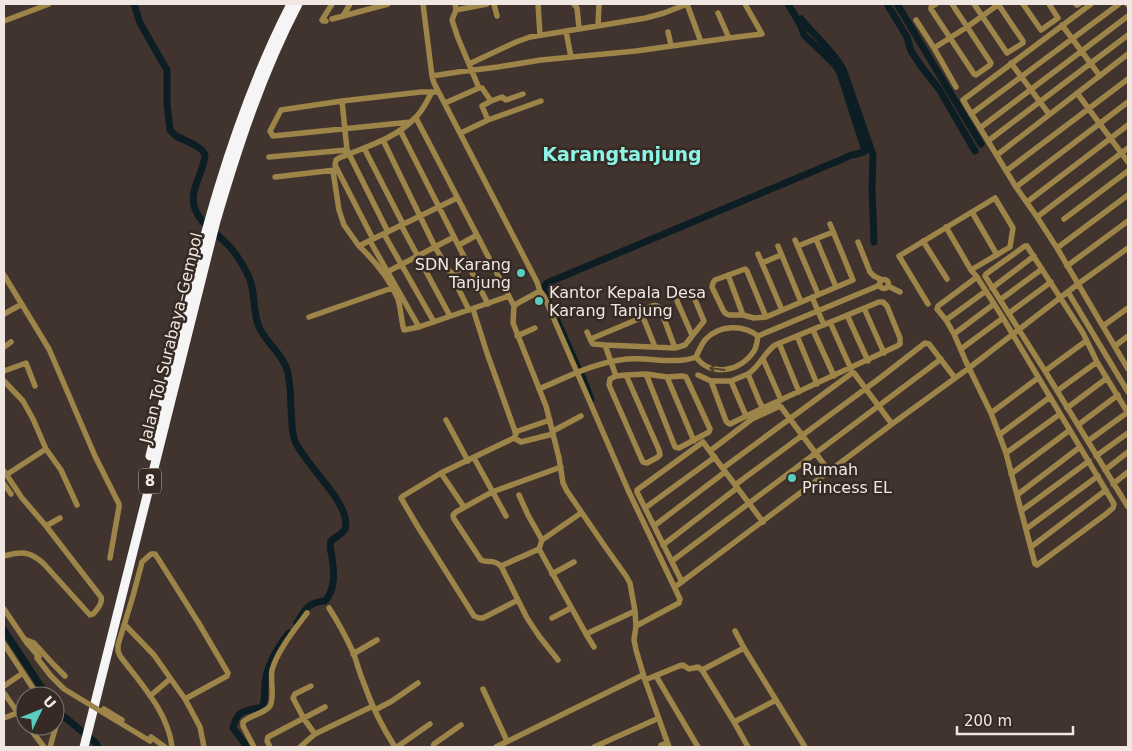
<svg xmlns="http://www.w3.org/2000/svg" width="1132" height="751" viewBox="0 0 1132 751" font-family="'DejaVu Sans',sans-serif">
<rect width="100%" height="100%" fill="#41342e"/>
<g fill="none" stroke-linecap="round" stroke-linejoin="round">
<path stroke="#0c1e23" stroke-width="7" d="M134,4L140,23L167,70V104L170,130L176,136L195,145L202,150L205,155C204,173 188,190 195,209C200,223 213,230 223,240C233,249 241,261 247,273C257,291 251,311 260,329C268,345 284,355 288,373C290,384 291,396 291,407C292,418 291,431 295,441C304,464 353,505 345,529C343,534 335,537 331,541C329,547 331,551 332,557C334,572 336,589 325,601C308,602 305,610 297,623
M887,4L907,37L911,51L921,66L939,89L975,151
M897,4L981,144
M801,19C815,36 832,50 843,69L873,155L872,188L874,242
M578,368L543,289L547,283L833,163C839,162 843,158 849,156C854,154 860,154 865,151L840,73L835,65L824,54L804,35L801,26L788,4
M582,376L591,399
M4,630L47,696
M55,707L62,715L96,743L98,747
M247,747L233,728C237,709 246,711 262,707C266,699 264,692 265,683C267,664 277,648 289,633"/>
<path stroke="#9d8448" stroke-width="5.5" d="M423,4L432,76L434,83L537,282L540,291L518,303L514,306L513,323L546,406L559,458L563,483L567,491L606,548L626,576L630,583L635,611L636,626L634,640L636,650L645,680L669,747
M455,4L456,10L452,20L458,38L479,88H482L491,101L482,106L488,120
M494,4L497,16
M538,4L540,35
M574,4L577,8L579,28
M687,4L701,42
M936,4L931,7V9L974,74L976,75L990,65L991,63L952,4
M974,4L1007,53L1023,43V41L998,4
M1023,4L1041,30L1058,18L1049,4
M1076,4L1077,5L1079,4
M1091,4L963,100L1016,187L1037,217L1057,248L1128,369
M1127,4L1128,5
M456,10L487,4
M718,13L729,38
M343,16L350,4
M332,19L388,4
M916,20L934,48L956,87
M4,21L49,4
M326,21H323L322,20L332,4
M1062,25L1100,76
M598,26L599,4
M566,31L571,57
M668,32L671,45
M934,48L967,27L999,4
M1011,63L1049,114
M469,64L516,42L530,37L646,18L664,13L687,4
M432,76L458,72L498,67L541,60L636,51L729,38L762,34L745,4
M432,92C427,101 422,112 415,118C395,139 365,147 339,158L336,160L335,165L373,239L457,198
M1077,93L1128,162
M342,101L347,150L388,232
M491,101L502,97L506,100L523,94
M445,103L479,88
M971,114L1119,4
M416,118L514,306
M411,122L273,136L270,131L281,110L342,101L421,92H438
M980,128L1128,16
M400,130C429,188 459,246 488,304
M461,133L488,120L541,101
M383,140L435,247L451,274L469,310
M988,141L1128,35
M364,148L403,224
M997,155L1128,54
M269,157L347,150
M333,171L339,210L344,225L359,246
M1006,171L1128,79
M275,177L335,170
M1016,187L1128,102
M1027,202L1128,125
M972,212L997,255
M1037,217L1128,148
M1064,219L1128,171
M401,225L450,316
M946,227L971,270L977,277
M384,234L434,322
M373,239L359,246C375,261 389,278 398,299C401,309 401,320 404,330L419,327
M816,239L836,287
M795,240L818,294
M370,241L419,327L509,296
M923,241L947,279
M858,242L870,272L874,276L882,280
M459,245L477,235
M778,246L801,302
M798,246L833,232
M1057,248L1128,195
M758,254L782,310
M762,263L781,255
M1067,266L1128,221
M386,274L387,272L454,237
M451,274L469,265
M4,275L49,349L95,456L119,504V507L110,558
M728,275L743,315
M977,277L1003,318L1114,504L1113,508L1106,514L1037,565L1035,564L1006,453L991,413L967,364L954,334L946,320L937,309L938,306Z
M879.5 284a4.5 4.5 0 1 1 9 0a4.5 4.5 0 1 1-9 0Z
M888,286L900,292
M992,288L1034,256
M540,291L544,296L628,490L680,599L679,603L636,626
M1068,292L1128,392
M812,297L824,325
M1000,300L1042,269
M879,302H883L887,306L900,338V344L897,346L763,408L760,403L748,374C760,366 764,353 775,345Z
M928,304L899,256L995,198L1013,228L1010,247L971,270
M864,308L884,353
M1009,313L1051,282
M4,314L22,304
M847,315L868,361
M309,317L392,288
M766,317L747,271L745,269L715,280L713,283L712,287L723,310L725,313L729,315H743L754,318L766,317L853,280L830,224
M946,320L986,291
M830,322L851,369
M1103,326L1128,308
M813,330L834,376
M587,332L591,341
M954,334L994,304
M517,336L535,328
M758,336L880,285
M797,336L817,384
M779,343L799,392
M605,345L593,344L591,341L593,338L643,317
M1115,346L1128,336
M4,347L11,342
M655,347L641,312L642,311C648,308 655,302 660,308L675,348
M961,349L1003,318
M696,357C711,378 741,371 754,351C757,346 757,341 758,336
M763,359L781,400
M4,371L26,363L35,386
M1045,371L1086,341
M626,375L646,374L667,377L682,376L686,377L710,429L709,432L679,448L675,447L646,374
M626,375L659,450L660,455L658,457L647,463L643,462L641,458L609,385L610,379L616,376Z
M698,375L711,381H731L748,374
M616,376L605,345L675,348L685,345L704,321L693,295L691,293L678,298L677,301L692,335
M667,377L694,441
M4,381L23,401L33,419L46,449L6,475
M711,381L726,421L728,423L730,424L763,408
M731,381L746,416
M539,389C567,377 596,362 627,359C650,357 674,365 696,357C699,351 701,344 706,339C719,325 743,324 758,336
M1057,391L1097,362
M1067,408L1107,378
M991,413L1038,378
M1128,413L1097,362L1083,333L1027,246H1025L986,274L985,276L1045,371L1128,507
M446,420L468,461
M1078,425L1118,395
M553,431L581,416
M515,432L550,420
M999,435L1050,397
M514,438L521,442L553,434
M1088,441L1128,412
M46,449L61,470L77,505
M710,451L752,419L780,406L781,407L829,471
M1006,453L1060,414
M1096,456L1128,433
M474,458L506,516
M723,468L852,373H854L892,424
M1105,470L1128,452
M4,471L22,498L46,526L101,597C103,603 97,610 93,614L90,615L44,564C30,551 21,551 4,556
M441,473L403,496L401,498L418,527L474,616L479,618H483L518,600
M1011,474L1070,430
M4,484L11,494
M1113,484L1128,472
M735,485L880,378L925,343L929,344L955,378
M519,495L528,515L542,540
M1017,495L1080,447
M464,507L441,473L514,438L516,434L487,353L473,309
M645,508L715,457
M1021,511L1089,461
M46,526L60,518
M654,526L725,472
M1026,529L1098,476
M663,545L737,488
M1031,547L1106,490
M539,549L586,634L635,611
M672,561L941,359
M501,566L539,549L542,540L581,513
M552,574L574,562
M682,582L637,492V490L703,442L763,522
M675,587L892,424L969,368L1078,284L1128,248
M329,608C338,622 346,637 353,652C357,662 359,672 363,681C371,704 382,727 395,747
M4,609L27,643L39,657
M552,618L571,608
M125,625L154,655L185,699L192,712L200,727L204,747
M735,631L744,648L805,747
M586,634L594,647
M24,639L34,643L53,664L65,676
M4,644L38,696
M353,654L377,640
M558,660L539,636L527,618L501,566C491,558 490,564 481,560L454,519L453,515L456,512L492,492L561,467
M702,670L744,648
M656,676L698,747
M645,680L679,666L683,665L689,669L698,667L702,670L734,722L748,747
M4,686L23,673
M311,686L295,694L293,698L304,719L315,734L373,706
M483,689L507,741
M4,693L25,723
M150,696L170,679
M375,710L392,701L418,683
M4,718L25,710
M734,722L776,700
M28,726L44,747
M151,737L165,747
M50,747L56,726L55,723
M172,747C168,712 141,684 120,656L118,651V645L133,596L142,562L151,554H155L159,560L198,622L228,673L227,676L185,699
M254,747L243,726V722C250,715 264,714 270,706C275,698 270,680 272,670C277,651 295,629 307,613
M270,747L267,741L268,737L325,707
M300,747L315,734
M397,747L430,724
M433,747L434,744L461,725
M496,747L643,675
M594,747L659,718
M661,747V745L667,743"/>
<path stroke="#f5f5f5" stroke-width="9" d="M150,456C188,304 218,147 290,6
M84,747L216,221C238,146 262,73 298,4"/>
<path stroke="#9d8448" stroke-width="5.5" d="M37,658L51,676L64,689L150,741
M104,709L122,720"/>
</g>
<defs><path id="oneway-shaft" d="M-6 0H5M1.5-3L5.5 0L1.5 3" fill="none" stroke-width="1.6" stroke-linecap="round" stroke-linejoin="round" transform="scale(1.25)"/></defs>
<use stroke="#50402d" href="#oneway-shaft" transform="translate(717 369) rotate(-172)"/>
<g fill="#58cec0" stroke="#362a24" stroke-width="2">
<circle cx="521" cy="273" r="5"/>
<circle cx="539" cy="301" r="5"/>
<circle cx="792" cy="478" r="5"/>
</g>
<g text-anchor="middle" dominant-baseline="central" stroke-width="5" stroke-linejoin="round" paint-order="stroke">
<rect fill="#362a24" stroke="#b8aeaa" stroke-width="1" x="139" y="468.5" width="22" height="25" rx="4"/>
<g font-size="15" font-weight="bold" fill="#f0e7e3">
<text x="150" y="481">8</text>
</g>
<g font-size="16" fill="#f0e7e3" stroke="#362a24" text-anchor="start">
<text x="511" y="264" text-anchor="end">SDN Karang<tspan x="511" dy="18">Tanjung</tspan></text>
<text x="549" y="292">Kantor Kepala Desa<tspan x="549" dy="18">Karang Tanjung</tspan></text>
<text x="802" y="469">Rumah<tspan x="802" dy="18">Princess EL</tspan></text>
</g>
<g font-size="16" fill="#f0e7e3" stroke="#362a24">
<text transform="translate(171 338) rotate(-76)">Jalan Tol Surabaya–Gempol</text>
</g>
<g font-size="19" font-weight="bold" fill="#8cf4e7" stroke="#362a24">
<text x="622" y="154">Karangtanjung</text>
</g>
</g>
<rect width="1132" height="751" fill="none" stroke="#f0e7e3" stroke-width="10"/>
<g transform="translate(40 711) rotate(47)"><circle r="24" fill="#362a24" stroke="#807670"/>
<path d="M0-4L9 19L0 12L-9 19Z" fill="#58cec0"/>
<text y="-8" font-size="14" font-weight="bold" text-anchor="middle" fill="#f0e7e3">U</text>
</g>
<path d="M957 726v8h116v-8" fill="none" stroke="#f0e7e3" stroke-width="2.5"/>
<text x="964" y="726" font-size="15" fill="#f0e7e3" stroke="#362a24" stroke-width="4" paint-order="stroke">200 m</text>
</svg>
